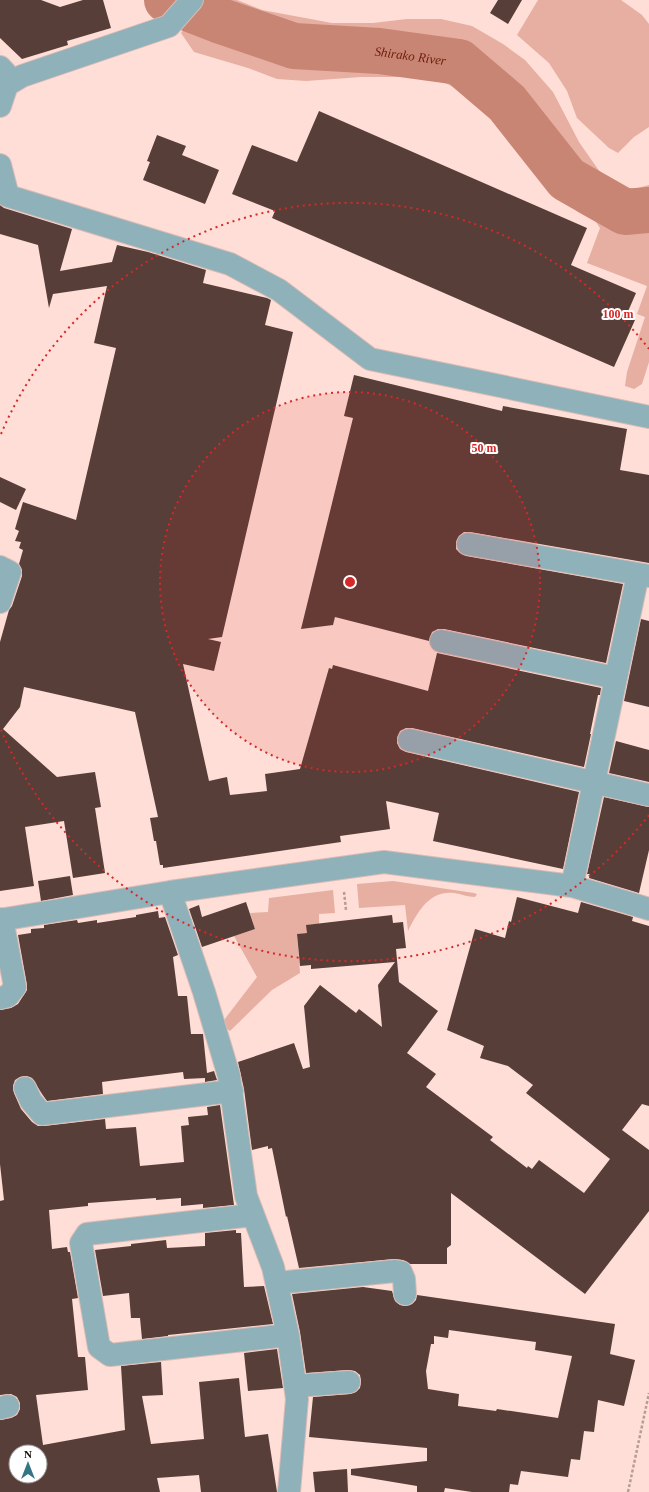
<svg xmlns="http://www.w3.org/2000/svg" width="649" height="1492" viewBox="0 0 649 1492" font-family="Georgia,serif">
<rect width="100%" height="100%" fill="#feded6"/>
<path fill="#e6afa1" d="M206,0H237L262,10L332,23H373L407,19H441L472,26L503,44L525,60L553,92L579,142L602,175L623,188H638L649,185V362L642,384L634,389L625,386L627,372L645,317L637,314L647,286L587,263L600,228L596,222L578,212L555,194L487,103L459,89L440,81L416,77H361L306,81L277,79L248,68L194,52L181,33Z
M538,0H621L642,15L649,24V127L634,137L618,153L609,148L577,118L567,91L549,63L517,35Z
M393,881L474,893L477,894L475,897C468,897 461,894 454,893C429,890 417,913 408,931L405,905L359,908L357,884Z
M333,890L335,913L319,914V924L307,925V933L297,934L300,973L272,990L230,1031L221,1024L257,977L234,936L255,929L250,913L268,912L269,898Z"/>
<g fill="none" stroke-linecap="round" stroke-linejoin="round">
<path stroke="#c88574" stroke-width="46" id="s1" d="M167,0L221,21L294,46L379,51L459,62L507,103L567,179L625,212L649,210"/>
</g>
<path fill="#573e38" fill-rule="evenodd" d="M0,0H41L60,7L83,0H103L111,28L67,41L68,45L22,59L0,38Z
M498,0H522L508,24L490,13Z
M319,111L587,228L571,265L636,293L626,316L635,320L614,367L272,218L275,211L232,194L252,145L297,162Z
M157,135L186,146L182,155L219,170L205,204L143,180L150,162L147,161Z
M0,205L4,208L72,229L60,271L112,262L117,245L148,252L206,270L203,283L267,298L271,300L265,325L293,332L222,637L208,639L221,642L214,671L183,664L209,781L227,777L230,795L267,791L265,774L300,769L329,668L332,669L333,665L428,691L437,653L601,688L600,695H598L590,734H591L584,767L412,728H406L400,731L397,738V743L400,749L406,752L579,792L563,869L433,841L439,813L386,801L390,829L340,836L341,842L163,868V865H160L156,841H154L150,818L158,817L135,712L24,687L20,707L3,729L57,777L95,772L101,807L95,808L105,873L73,878L64,821L25,827L34,886L0,891V642L9,610L12,606L22,576V570L19,564L23,550L19,548L21,542L15,541L19,531L15,529L23,502L76,520L116,348L94,343L107,286L53,294L49,308L38,245L0,234Z
M354,375L502,411L503,406L627,429L620,470L649,475V563L470,532H464L459,536L456,542V549L460,553L466,556L623,584L606,663L444,629H438L432,632L429,641L335,617L333,625L301,629L353,418L344,416Z
M0,477L26,489L16,510L0,502Z
M641,619L649,621V707L624,701Z
M616,741L649,750V782L609,773Z
M604,797L649,807V850L639,893L589,878L590,874H587Z
M70,876L73,895L41,901L38,881Z
M517,897L578,913L581,902L633,917L632,921L649,926V1106L642,1104L622,1130L649,1150V1211L585,1294L451,1193V1245L447,1248V1264H410L403,1260L394,1259L299,1268L287,1216L286,1217L272,1148L268,1149V1146L252,1150L244,1089L238,1062L294,1043L303,1069L310,1067L304,1006L320,985L356,1013L359,1009L382,1027L378,985L395,962L311,969V965L300,966L297,934L307,933L306,925L392,915L393,923L403,922L406,948L396,949L399,982L438,1011L407,1053L436,1074L426,1087L493,1137L490,1140L527,1168L528,1166L532,1169L539,1160L584,1193L610,1159L526,1093L533,1085L508,1066L480,1058L484,1046L447,1030L475,929L505,938L509,921L511,922Z
M246,902L255,929L202,947L189,909L199,905L202,917Z
M158,911L159,918L165,917L178,955L173,957L178,996H187L191,1034H203L207,1073L214,1071L217,1080L205,1082V1078L184,1079L183,1072L117,1080L102,1082L103,1094L47,1101L42,1094L32,1078L26,1076L20,1077L15,1080L13,1086L14,1093L21,1109L32,1122L38,1126H44L105,1119L106,1129L136,1127L140,1166L184,1162L181,1126L189,1125L188,1117L208,1115L207,1107L220,1105L234,1205L203,1208V1204L181,1206V1198L156,1200V1198L88,1203V1206L49,1210L52,1249L67,1247L68,1252H70L78,1298L72,1299L78,1357H85L88,1390L36,1395L43,1445L125,1430L121,1366L161,1362L163,1395L142,1396L151,1444L204,1439L199,1382L239,1378L245,1437L268,1434L277,1492H201L199,1475L157,1478L160,1492H0V1420L11,1418L17,1415L20,1409V1403L17,1397L11,1394L0,1395V1201L4,1200L0,1164V1010L11,1008L18,1004L27,990V985L18,935L31,933V929L44,928V925L77,920L78,923L97,920V923L136,917V915ZM16,1452H40V1476H16Z
M236,1230V1233H241L244,1287L264,1286L273,1324L168,1335V1336L142,1339L140,1318H131L129,1293L103,1296L95,1250L131,1246V1244L166,1240L167,1248L205,1246V1233Z
M363,1287L392,1291L395,1301L400,1305L405,1306L412,1304L416,1300L417,1295L615,1324L610,1354L635,1360L624,1406L598,1400L594,1432L584,1431L580,1460L571,1459L568,1477L521,1471L518,1485L510,1484L509,1492H472L445,1488L444,1492H417V1486L351,1475V1469L427,1461V1448L309,1437L313,1397L350,1394L356,1392L360,1388L361,1381L360,1375L355,1371L348,1370L306,1373L300,1332L292,1294ZM449,1330L536,1342L535,1350L572,1356L558,1418L497,1409L496,1411L458,1406L459,1394L428,1389L426,1371L431,1344H434V1336L448,1338Z
M277,1349L283,1388L248,1391L244,1353Z
M347,1469L348,1492H315L313,1472Z"/>
<g fill="none" stroke-linecap="round" stroke-linejoin="round">
<defs>
<path id="minor" d="M0,67L13,81
M0,106L7,85L22,76L169,26L192,0
M0,165L8,196L230,264L279,290L370,359L649,417
M468,544L649,576
M0,567L10,572L0,602
M441,641L616,678
M409,740L649,795
M572,886L638,574
M170,892L204,992L229,1076L246,1196L273,1267L288,1335L297,1399L289,1492
M0,920L170,892L384,862L572,886L649,909
M0,998L8,996L15,987L2,919
M25,1088L31,1101L42,1114L232,1091
M253,1215L87,1234L81,1243L99,1347L110,1355L288,1335
M277,1283L395,1271L401,1272L404,1279L405,1294
M296,1386L349,1382
M0,1408L8,1406"/>
</defs>
<use href="#minor" stroke="#d9bcb5" stroke-width="24"/>
<path stroke="#b69d96" stroke-width="2.5" stroke-dasharray="3 2" stroke-linecap="butt" d="M344,892L346,910
M628,1492L649,1393"/>
<use href="#minor" stroke="#8fb1ba" stroke-width="22"/>
</g>
<circle cx="350" cy="582" r="190" fill="#d62828" fill-opacity=".12"/>
<g fill="none" stroke="#d62828" stroke-width="2" stroke-dasharray="2 4">
<circle cx="350" cy="582" r="190"/>
<path d="M649 815A379 379 0 0 1 1 730M1 434A379 379 0 0 1 649 349"/>
</g>
<g text-anchor="middle" dominant-baseline="central" stroke-width="4" stroke-linejoin="round" paint-order="stroke">
<g font-size="13" font-style="italic" fill="#6d1c08" stroke="#fff">
<text stroke="none"><textPath href="#s1" startOffset="252">Shirako River</textPath></text>
</g>
</g>
<circle cx="350" cy="582" r="6" fill="#d62828" stroke="#fff" stroke-width="2"/>
<g font-size="12" text-anchor="middle" font-weight="bold" fill="#d62828" stroke="#fff" stroke-width="4" stroke-linejoin="round" paint-order="stroke">
<text x="618" y="318">100 m</text>
<text x="484" y="452">50 m</text>
</g>
<g transform="translate(28 1464)"><circle r="19" fill="#ffffff" stroke="#a19d9d"/>
<path d="M0-3L7 15L0 10L-7 15Z" fill="#337787"/>
<text y="-6" font-size="11" font-weight="bold" text-anchor="middle" fill="#150b09">N</text>
</g>
</svg>
